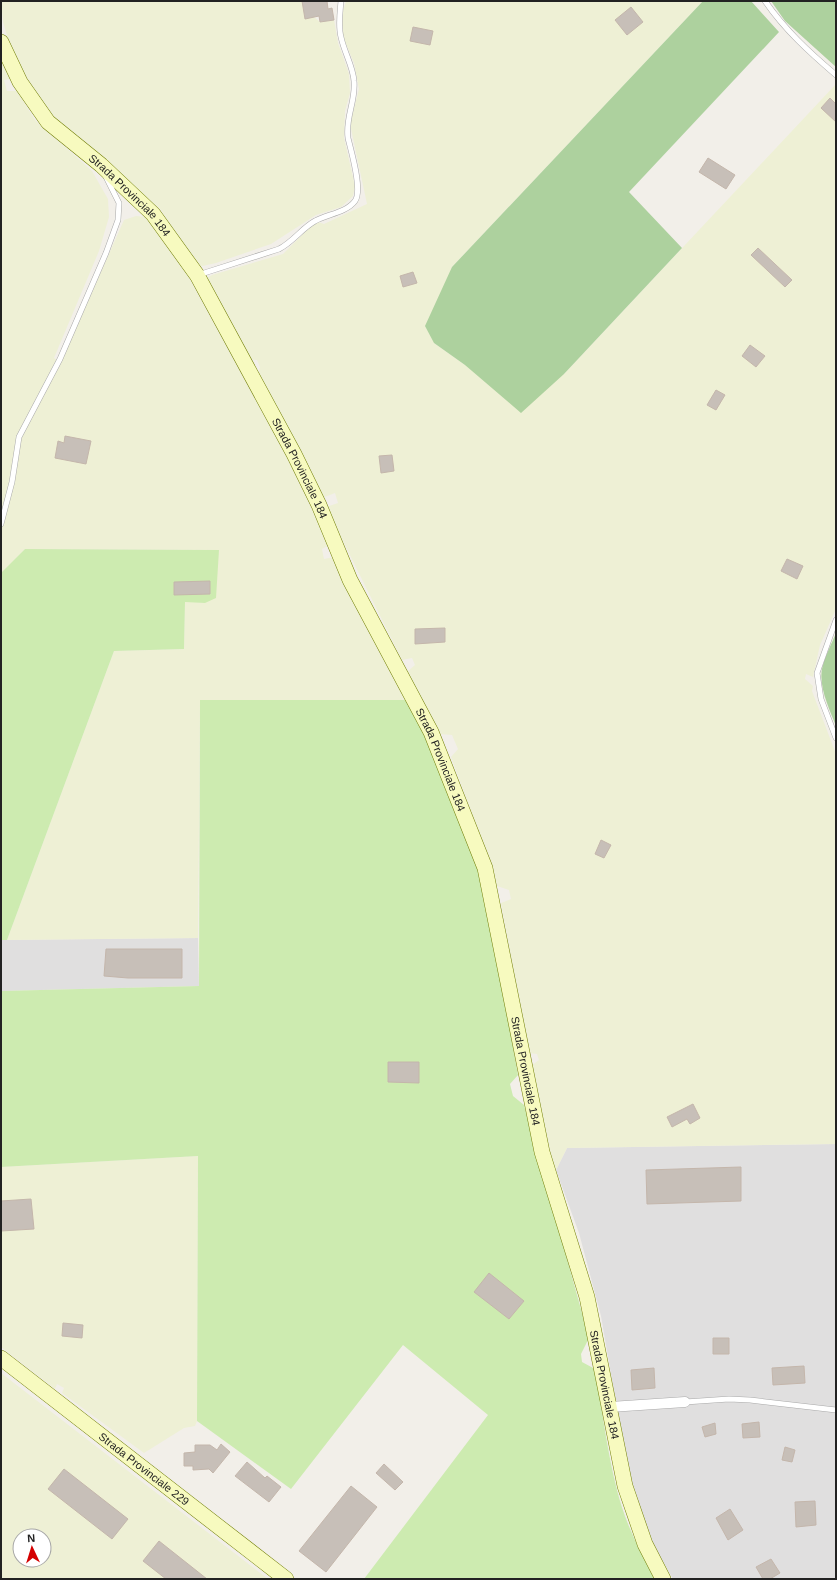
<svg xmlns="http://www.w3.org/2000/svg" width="837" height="1580" viewBox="0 0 837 1580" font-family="Helvetica,sans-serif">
<rect width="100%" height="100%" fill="#f2efe9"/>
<path fill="#e0dfdf" d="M198,938L199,986L1,991V940Z
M836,1144V1579H673L644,1528L628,1473L601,1316L579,1233L556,1170L567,1148Z"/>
<path fill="#eef0d5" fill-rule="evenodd" d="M1,1H302L305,18L314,17L320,22L334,20L338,43L349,74L350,93L345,111L344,138L355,186L353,196L341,207L316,215L271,244L216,263L198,267L161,210L55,118L43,104L12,52L3,22Z
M346,1H703L452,267L434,343L465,365L564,374L836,84V609L820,645L813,677L806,674L805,679L813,686L812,691L836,754V1144L567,1148L556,1170L545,1138L531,1066L539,1060L537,1054L529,1053L501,903L511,899L509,890L497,886L488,857L451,757L458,749L452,735L440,734L407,672L415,665L412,658L402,660L326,507L338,503L335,493L322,498L258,376L260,367L257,360L249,359L205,279L212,275L283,254L310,227L318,222L324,224L367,204L350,124L359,89L354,63L343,37L342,15Z
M1,58L11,79L4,80L7,91H17L35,120L92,171L108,199L109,217L99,251L54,358L61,362L124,220L136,216L146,217L171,245L288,459L329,545L322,549L324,559L334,557L408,700H200L198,938L7,940L114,651L184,649L185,601L205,603L219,550L25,549L1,574Z
M198,1156L197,1421L195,1426L184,1428L144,1453L62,1393L64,1388L57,1384L55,1389L1,1347V1167Z
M1,1373L268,1579H1ZM20,1536H44V1560H20Z"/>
<path fill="#cdebb0" d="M25,549L219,550L216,598L205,603L185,602L184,649L114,651L7,940H1V573Z
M200,700H408L422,726L470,843L486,897L518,1075L510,1084L513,1096L524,1105L589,1338L581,1354L582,1362L595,1369C602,1409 607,1451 617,1490C625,1522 639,1551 656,1579H364L488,1415L403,1345L291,1489L197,1421L198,1156L1,1167V991L199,986Z"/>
<path fill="#add19e" d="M703,1H751L779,32L629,192L682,248L564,374L521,413L465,365L434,343L425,326L452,267Z
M771,1H836V67L785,21Z
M836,633V726C829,708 817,684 823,665C826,654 832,643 836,633Z"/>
<path fill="#c7bfb8" stroke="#c4b6ab" d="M302,1H327L328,9L332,8L334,20L320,22L319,16L305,19Z
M631,7L643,22L627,35L615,20Z
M413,27L433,31L430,45L410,41Z
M830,98L836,104V122L821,108Z
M708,158L735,175L726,189L699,172Z
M758,248L792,280L785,287L751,255Z
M413,272L417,283L403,287L400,276Z
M750,345L765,356L756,367L742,356Z
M716,390L725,395L716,410L707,405Z
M65,436L91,441L86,464L55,458L58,441L64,443Z
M392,455L394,471L381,473L379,456Z
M787,559L803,566L797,579L781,571Z
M210,581V594L174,595V582Z
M445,628V642L415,644V629Z
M601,840L611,845L604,858L595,854Z
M106,949H182V978H128L104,976Z
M388,1062H419V1083L388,1082Z
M693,1104L700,1118L690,1124L687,1119L672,1127L667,1117Z
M741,1167V1201L647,1204L646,1170Z
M31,1199L34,1229L1,1231V1201Z
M489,1273L524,1301L509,1319L474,1292Z
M63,1323L83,1325L82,1338L62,1336Z
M713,1338H729V1354H713Z
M804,1366L805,1383L773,1385L772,1368Z
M654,1368L655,1388L632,1390L631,1370Z
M759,1422L760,1437L743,1438L742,1424Z
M715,1423L716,1434L705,1437L702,1427Z
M221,1444L230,1452L213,1473L209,1469L193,1470V1466H184V1453L195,1452V1445H210L217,1450Z
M785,1447L795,1450L792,1462L782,1460Z
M247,1462L265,1478L267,1476L281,1487L269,1502L235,1476Z
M384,1464L403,1482L395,1490L376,1473Z
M64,1469L128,1519L112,1539L48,1489Z
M351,1486L377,1507L326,1572L299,1551Z
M815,1501L816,1525L796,1527L795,1502Z
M730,1509L743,1530L728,1540L716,1518Z
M159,1541L207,1579H166L143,1561Z
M771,1559L780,1573L770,1579H763L756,1567Z"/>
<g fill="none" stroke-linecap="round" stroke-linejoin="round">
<defs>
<path id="lane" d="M765,1C785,30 809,52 836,75
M198,275L279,249C293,242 302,228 315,221C327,214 346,213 355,201C363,190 351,151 348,138C345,118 356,101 354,81C353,66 344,52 341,37C338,26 340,13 341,1
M1,524L12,482L19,437L60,359L106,253L118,220L119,203L106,177
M836,620L817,673L821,699L836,738
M685,1402L729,1399L750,1400L836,1410"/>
<path id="street" d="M610,1407L685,1402"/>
<g id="secondary">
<path id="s1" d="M1,42L20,82L48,122L101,165L153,214L197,275L294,454L319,505L350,580L431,732L485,868L542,1152L587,1297L625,1486L645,1544L663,1579"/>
<path id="s2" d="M1,1358L286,1579"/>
</g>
</defs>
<use href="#lane" stroke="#a9a9a9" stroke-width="6"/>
<use href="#street" stroke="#a9a9a9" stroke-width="11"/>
<use href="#secondary" stroke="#707d05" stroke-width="16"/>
<use href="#lane" stroke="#fff" stroke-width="5"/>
<use href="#street" stroke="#fff" stroke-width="10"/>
<use href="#secondary" stroke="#f7fabf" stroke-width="15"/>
</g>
<g text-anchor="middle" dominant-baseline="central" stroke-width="3.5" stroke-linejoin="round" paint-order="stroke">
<g font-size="11" fill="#222" stroke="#fff">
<text stroke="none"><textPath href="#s1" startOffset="203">Strada Provinciale 184</textPath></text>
<text stroke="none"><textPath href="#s1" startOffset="527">Strada Provinciale 184</textPath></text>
<text stroke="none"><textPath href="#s1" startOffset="851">Strada Provinciale 184</textPath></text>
<text stroke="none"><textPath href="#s1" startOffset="1175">Strada Provinciale 184</textPath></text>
<text stroke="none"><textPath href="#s1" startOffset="1499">Strada Provinciale 184</textPath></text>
<text stroke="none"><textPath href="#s2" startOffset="181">Strada Provinciale 229</textPath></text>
</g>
</g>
<rect width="837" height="1580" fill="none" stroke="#222222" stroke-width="4"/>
<g transform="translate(32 1548) rotate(356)"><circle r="19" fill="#ffffff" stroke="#a7a7a7"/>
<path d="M0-3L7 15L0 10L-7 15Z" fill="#d40000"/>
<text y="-6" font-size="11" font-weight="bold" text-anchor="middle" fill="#222222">N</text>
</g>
</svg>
